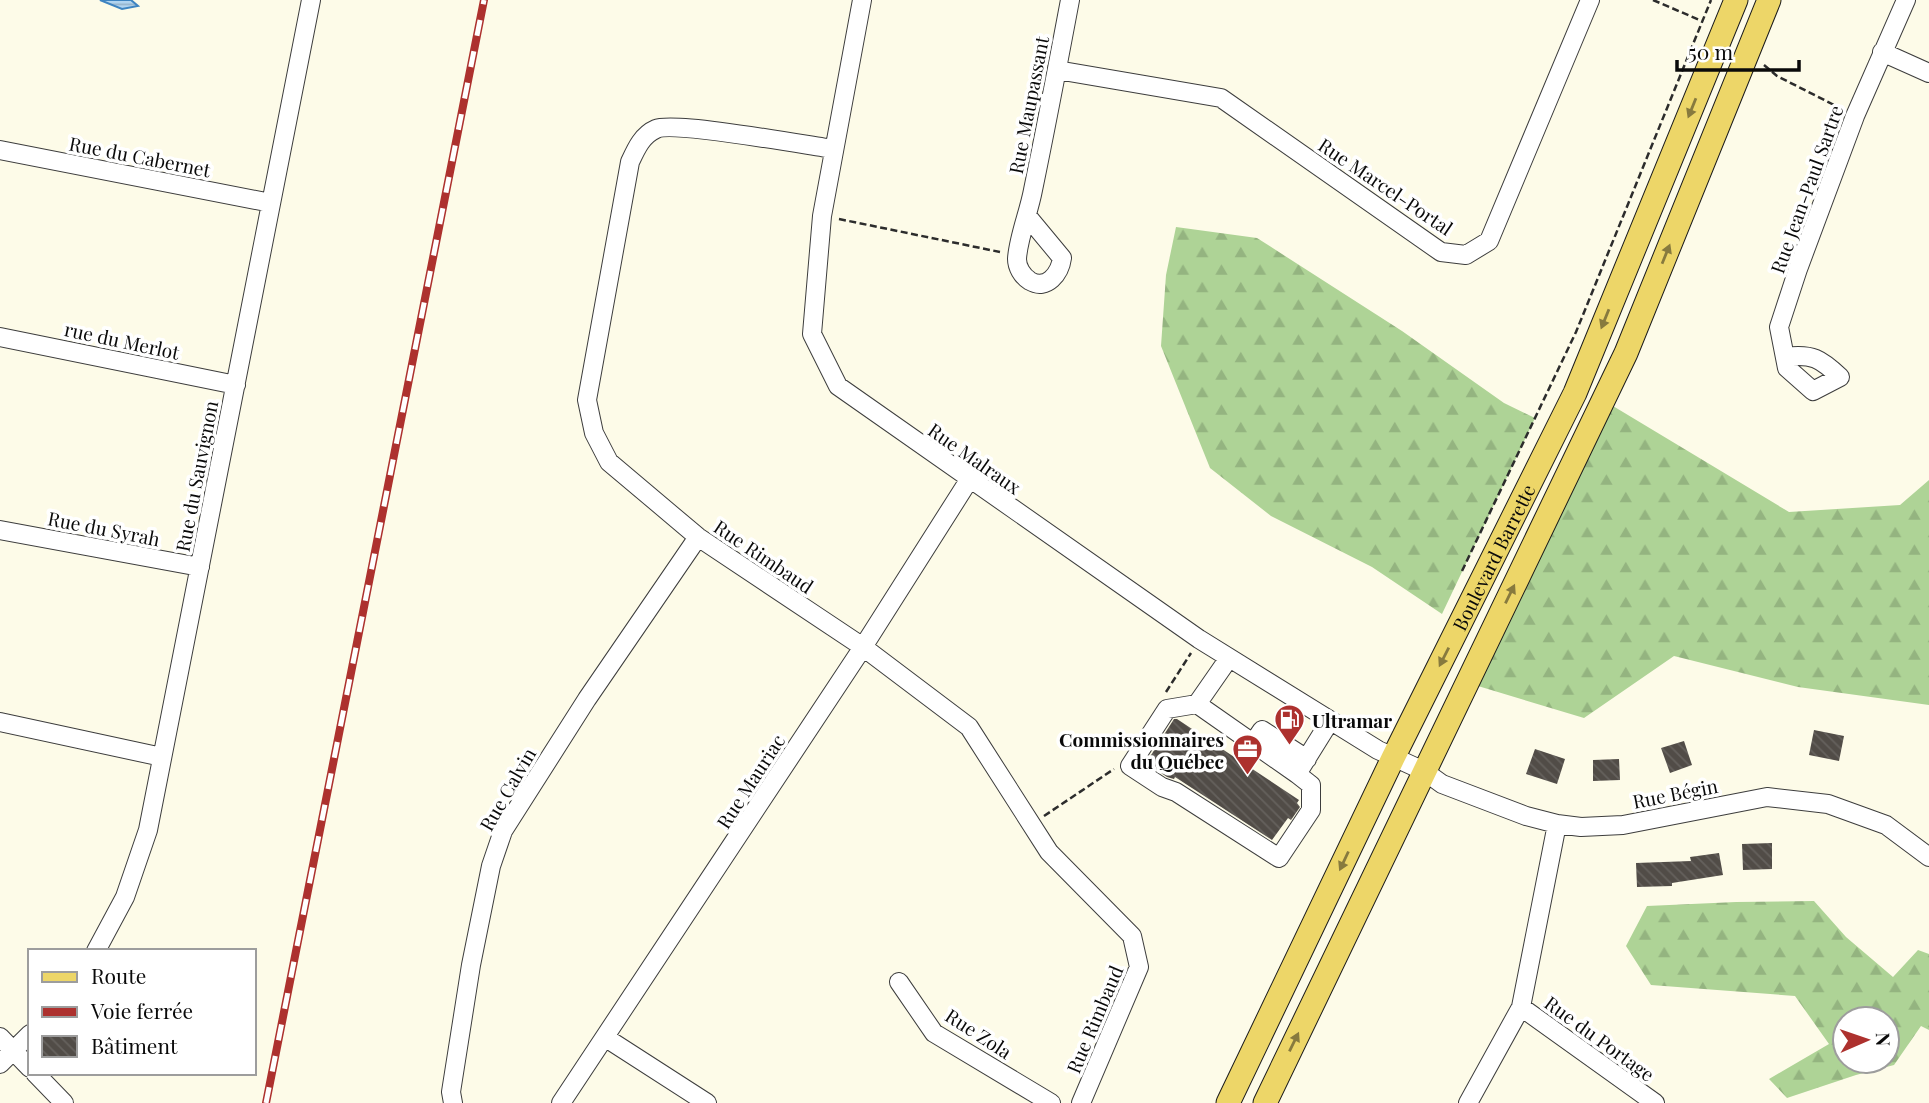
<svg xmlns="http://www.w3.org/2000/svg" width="1929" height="1103" viewBox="0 0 1929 1103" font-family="'Playfair Display',serif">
<defs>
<pattern id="forest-firs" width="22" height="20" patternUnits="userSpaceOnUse" patternTransform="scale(1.75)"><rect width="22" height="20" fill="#aed396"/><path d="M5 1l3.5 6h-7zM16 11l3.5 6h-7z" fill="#94b480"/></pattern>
<pattern id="water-rules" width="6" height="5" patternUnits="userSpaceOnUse" patternTransform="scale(1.75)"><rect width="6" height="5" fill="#b1d4f0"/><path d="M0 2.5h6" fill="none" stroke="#97b5cc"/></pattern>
<pattern id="building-back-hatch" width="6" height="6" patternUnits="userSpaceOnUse" patternTransform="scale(1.75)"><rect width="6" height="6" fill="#514c47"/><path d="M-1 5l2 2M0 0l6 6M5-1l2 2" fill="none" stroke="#65615d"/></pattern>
</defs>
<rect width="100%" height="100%" fill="#fdfbe8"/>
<path fill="url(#forest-firs)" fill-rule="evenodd" d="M1176,227L1257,238L1402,331L1504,403L1535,418L1442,614L1372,567L1271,516L1210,468L1161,346L1166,275Z
M1603,400L1789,512L1900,505L1929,480V705L1798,687L1674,656L1584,718L1468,683Z
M1814,901L1846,937L1893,977L1918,950L1929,954V1030L1921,1026L1894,1065L1856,1075L1787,1098L1769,1079L1829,1044L1795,996L1651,985L1626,946L1647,906L1736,902ZM1887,1019V1061H1845V1019Z"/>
<path fill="url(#water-rules)" stroke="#3e84c1" stroke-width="2" d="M100,0H131L138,6L122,9Z"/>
<path fill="url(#building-back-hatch)" d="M1174,719H1177L1299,800L1297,803L1300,807L1291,820L1288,818L1272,840L1175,777L1174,779L1167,777L1146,763Z
M1814,730L1844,736L1839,761L1809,755Z
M1684,741L1692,765L1670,773L1661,748Z
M1535,749L1565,759L1557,784L1526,774Z
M1619,759L1620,780L1593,781V760Z
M1772,843V869L1743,870L1742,844Z
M1719,853L1723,875L1672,883V886L1637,887L1636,863L1691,861L1690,857Z"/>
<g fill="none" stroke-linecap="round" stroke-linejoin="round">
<defs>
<path id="minor" d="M862,0L822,216L812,334L838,386L1199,639L1378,750L1424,771L1442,784L1526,816L1557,824L1581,827L1623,825L1767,797L1828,804L1886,825L1929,857
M1882,52L1929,73
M1057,70L1221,98L1441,252L1466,255L1489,241L1590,0
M833,149C805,145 674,121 656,129C642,135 636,149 630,162L587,400L594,433L609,462L698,537L863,647L969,727L1049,852L1132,936L1139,967L1081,1103
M0,150L271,203
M1028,217L1062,258C1060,273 1047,291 1030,281C1022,276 1017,267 1017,259C1018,238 1029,212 1033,190C1046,127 1058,64 1070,0
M0,337L236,385
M1785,357C1812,353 1821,359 1840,377L1813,391L1787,368L1779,327L1798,269L1855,116L1906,0
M0,530L200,567
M1229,658L1197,704L1297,774L1330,721
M1197,704L1167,709L1130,766L1162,787L1176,792L1279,858L1311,810V785L1297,774
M0,722L162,757
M1253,743L1262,730L1307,759
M96,951L125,897L148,830L311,0
M899,982L934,1033L1051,1103
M1521,1007L1655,1103
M0,1037L30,1068
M606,1038L707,1103
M0,1064L30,1034
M35,1073L64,1103
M453,1103L451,1092L471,965L491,866L503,831L587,699L698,537
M561,1103L863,647L969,480
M1468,1103L1521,1007L1557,824"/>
<g id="major">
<path id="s1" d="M1228,1103L1393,758L1575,393L1736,0"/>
<path d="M1265,1103L1626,353L1769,0"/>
</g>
</defs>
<use href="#minor" stroke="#3d3d3d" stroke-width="20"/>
<use href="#major" stroke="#1b1b1b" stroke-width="25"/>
<path stroke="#2c2c2c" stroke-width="2.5" stroke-dasharray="7 3.5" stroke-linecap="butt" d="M1653,0L1702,21
M1764,65L1777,76L1840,108
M839,219L1000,252
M1462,571L1576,332L1711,0
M1166,692L1191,653
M1044,816L1114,769"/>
<use href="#minor" stroke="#fff" stroke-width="18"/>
<use href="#major" stroke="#edd668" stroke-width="23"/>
<defs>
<path id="rail" d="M266,1103L484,0"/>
</defs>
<use href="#rail" stroke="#ad312e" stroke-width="8"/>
<use href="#rail" stroke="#fff" stroke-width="5" stroke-dasharray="16" stroke-linecap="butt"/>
</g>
<defs><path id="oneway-solid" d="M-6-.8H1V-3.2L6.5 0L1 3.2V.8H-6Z" transform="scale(1.75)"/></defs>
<g fill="#877a3e">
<use href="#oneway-solid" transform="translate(1692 108) rotate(112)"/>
<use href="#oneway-solid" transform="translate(1666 254) rotate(-68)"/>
<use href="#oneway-solid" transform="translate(1605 319) rotate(112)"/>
<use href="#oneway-solid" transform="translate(1510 594) rotate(-64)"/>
<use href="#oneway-solid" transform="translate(1444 657) rotate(117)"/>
<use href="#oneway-solid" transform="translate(1344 861) rotate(115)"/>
<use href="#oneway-solid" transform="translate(1294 1042) rotate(-64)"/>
</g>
<defs>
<symbol id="fuel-pin" viewBox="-11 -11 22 30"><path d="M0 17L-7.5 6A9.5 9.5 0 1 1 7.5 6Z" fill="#ad312e" stroke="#fff"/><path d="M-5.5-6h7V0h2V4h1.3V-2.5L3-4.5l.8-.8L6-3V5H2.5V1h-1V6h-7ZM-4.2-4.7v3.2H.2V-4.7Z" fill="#fff"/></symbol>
<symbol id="office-pin" viewBox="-11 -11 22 30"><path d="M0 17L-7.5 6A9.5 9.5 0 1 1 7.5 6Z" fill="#ad312e" stroke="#fff"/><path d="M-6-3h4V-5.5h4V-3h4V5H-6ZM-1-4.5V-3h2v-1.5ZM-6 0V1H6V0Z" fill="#fff"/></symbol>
</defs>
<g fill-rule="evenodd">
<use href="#fuel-pin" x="1272" y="702" width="35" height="47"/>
<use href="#office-pin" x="1230" y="732" width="35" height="47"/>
</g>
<g text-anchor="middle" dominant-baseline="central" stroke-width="7" stroke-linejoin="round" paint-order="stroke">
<g font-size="19" fill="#0a0a0a" stroke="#fff">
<text transform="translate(1028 105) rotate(-79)">Rue Maupassant</text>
<text transform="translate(140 156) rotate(11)">Rue du Cabernet</text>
<text transform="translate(1386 186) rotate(34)">Rue Marcel-Portal</text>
<text transform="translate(1806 189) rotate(-70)">Rue Jean-Paul Sartre</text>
<text transform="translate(122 340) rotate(12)">rue du Merlot</text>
<text transform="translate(975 458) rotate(35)">Rue Malraux</text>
<text transform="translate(196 476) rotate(-79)">Rue du Sauvignon</text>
<text transform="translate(104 528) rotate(11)">Rue du Syrah</text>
<text transform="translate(764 556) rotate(34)">Rue Rimbaud</text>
<text stroke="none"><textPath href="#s1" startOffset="607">Boulevard Barrette</textPath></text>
<text transform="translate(750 781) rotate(-57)">Rue Mauriac</text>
<text transform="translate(507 789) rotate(-60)">Rue Calvin</text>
<text transform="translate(1675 793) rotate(-11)">Rue Bégin</text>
<text transform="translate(1094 1019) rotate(-67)">Rue Rimbaud</text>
<text transform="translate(979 1033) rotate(33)">Rue Zola</text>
<text transform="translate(1600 1038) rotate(36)">Rue du Portage</text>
</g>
<g font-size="19" font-weight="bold" fill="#0a0a0a" stroke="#fff" text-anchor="start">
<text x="1312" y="720">Ultramar</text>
<text x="1224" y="739" text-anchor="end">Commissionnaires<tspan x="1224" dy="22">du Québec</tspan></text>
</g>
</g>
<rect x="28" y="949" width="228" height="126" fill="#ffffff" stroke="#9d9d9d" stroke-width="2"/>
<rect x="42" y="972" width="35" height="10" fill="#edd668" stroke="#9d9d9d" stroke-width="2"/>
<text x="91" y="984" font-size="21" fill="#0a0a0a">Route</text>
<rect x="42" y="1007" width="35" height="10" fill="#ad312e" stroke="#9d9d9d" stroke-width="2"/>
<text x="91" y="1019" font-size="21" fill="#0a0a0a">Voie ferrée</text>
<rect x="42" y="1036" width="35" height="21" fill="url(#building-back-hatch)" stroke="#9d9d9d" stroke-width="2"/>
<text x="91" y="1054" font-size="21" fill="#0a0a0a">Bâtiment</text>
<g transform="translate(1866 1040) rotate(88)"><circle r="33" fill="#ffffff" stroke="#9d9d9d" stroke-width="2"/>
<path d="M0-5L12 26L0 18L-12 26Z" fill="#ad312e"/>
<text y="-10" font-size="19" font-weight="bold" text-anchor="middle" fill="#0a0a0a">N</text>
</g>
<path d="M1677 60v10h122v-10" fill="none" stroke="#0a0a0a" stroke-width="3.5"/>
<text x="1688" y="60" font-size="21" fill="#0a0a0a" stroke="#ffffff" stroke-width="5" paint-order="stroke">50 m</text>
</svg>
